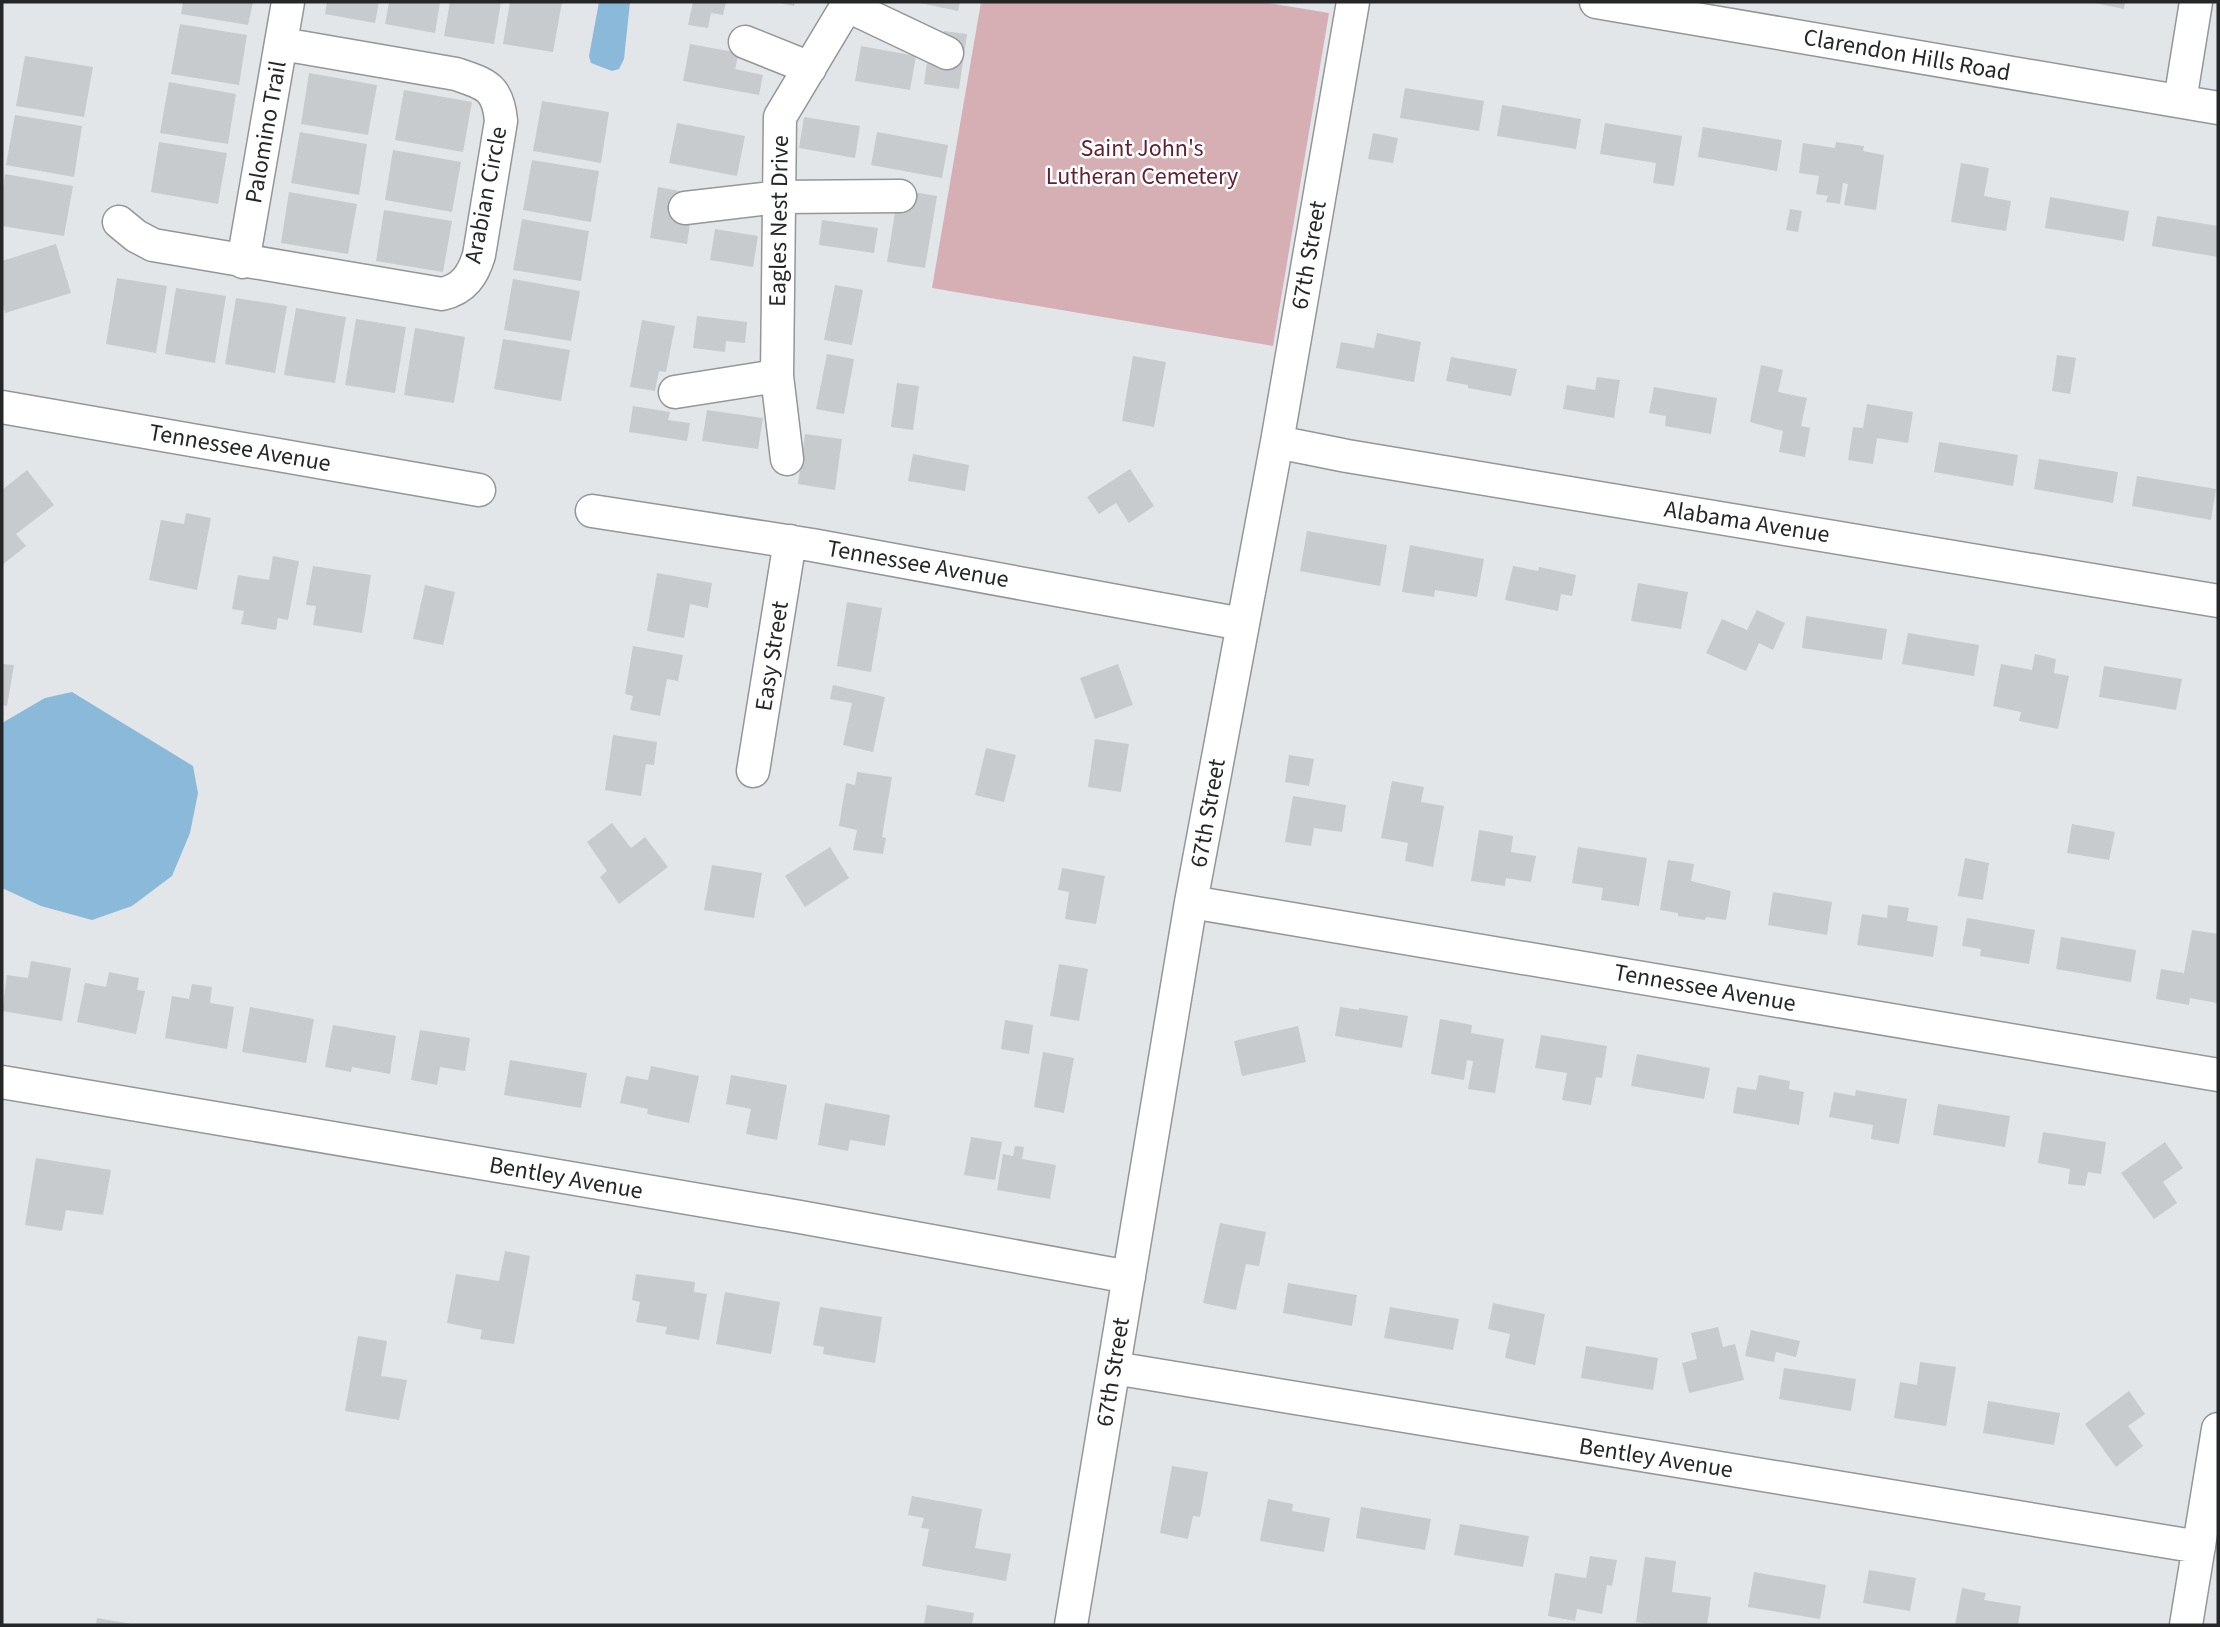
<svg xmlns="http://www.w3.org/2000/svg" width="2220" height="1627" viewBox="0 0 2220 1627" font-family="'Source Sans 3',sans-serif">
<rect width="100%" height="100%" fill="#e2e6e8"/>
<path fill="#d6afb4" d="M981,2H1262L1329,13L1273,346L932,288Z"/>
<path fill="#8ab9d9" d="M599,2H630L624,59L619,69L612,71L591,63L589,56Z
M72,692L193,766L198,793L190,833L172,876L132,906L92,920L41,906L2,888V723L45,698Z"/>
<path fill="#c7cbce" d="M183,2H253L248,25L181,14Z
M327,2H379L375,23L325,14Z
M389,2H440L435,33L385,24Z
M450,2H501L494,44L444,36Z
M510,2H562L553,52L503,44Z
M693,2H726L723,15L711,13L708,28L688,25Z
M777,2H795L794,6Z
M915,2H960L958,11Z
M2090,2H2125L2124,9Z
M180,24L247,35L239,85L171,74Z
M944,31L967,34L959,89L924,84L930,40L942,42Z
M690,44L739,53L735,69L763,75L759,95L683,81Z
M861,46L916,56L910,90L855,81Z
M25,56L93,67L84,117L16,106Z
M309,73L377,85L368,135L301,124Z
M169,82L236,94L228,144L160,133Z
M1405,88L1484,101L1479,131L1400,118Z
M404,90L472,102L463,152L395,140Z
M542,101L609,112L601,163L533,151Z
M1502,105L1581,119L1576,149L1497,136Z
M15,115L82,126L74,177L6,165Z
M804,117L860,126L855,158L799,148Z
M677,123L745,136L737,176L669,163Z
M1605,123L1682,136L1674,186L1653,183L1656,163L1600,154Z
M1703,127L1782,140L1777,171L1698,157Z
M300,132L367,144L359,195L291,183Z
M877,132L948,145L942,178L871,165Z
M1373,133L1398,138L1393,163L1368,159Z
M159,142L227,153L218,204L151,192Z
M1836,142L1864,146L1863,151L1884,155L1876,210L1844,205L1848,184L1843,183L1840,204L1826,202L1828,196L1816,194L1819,176L1799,173L1803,143L1835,148Z
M393,150L461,162L452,212L385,200Z
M532,160L599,171L591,222L523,210Z
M1961,163L1989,168L1984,196L2011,201L2006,231L1951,222Z
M5,174L73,186L64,236L2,226V193Z
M658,187L680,191L676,215L691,217L687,244L650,238Z
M289,192L357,204L348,254L281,243Z
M913,192L937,196L925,268L887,262L896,206L910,208Z
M2050,197L2129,211L2124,241L2045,228Z
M1790,209L1802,211L1798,232L1786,230Z
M384,210L452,221L443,272L376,261Z
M2157,216L2218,226V257L2152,246Z
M522,219L589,231L581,281L513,270Z
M822,220L878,228L874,253L819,245Z
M715,229L758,236L753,267L710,260Z
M56,244L71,293L5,313L2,301V261Z
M117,278L167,286L156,353L106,344Z
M513,279L580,291L571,341L504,330Z
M835,285L863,290L852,345L824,340Z
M176,288L226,296L215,363L165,354Z
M236,298L287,306L275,373L225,364Z
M296,308L346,317L335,383L284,375Z
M697,316L747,322L745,343L726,341L725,352L693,348Z
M356,319L406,327L395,393L345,385Z
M642,320L675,326L666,372L659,371L655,391L630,387Z
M415,328L465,337L454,403L404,395Z
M1377,333L1421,342L1414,382L1336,368L1341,342L1374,348Z
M503,339L570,350L561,401L494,389Z
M827,354L854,359L844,414L816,409Z
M2057,355L2076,358L2070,394L2052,391Z
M1133,356L1166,362L1154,427L1122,421Z
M1451,357L1517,369L1511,396L1468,388V385L1446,381Z
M1761,365L1783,370L1778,392L1807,398L1801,426L1810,428L1805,457L1779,452L1783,431L1750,422Z
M1597,377L1620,380L1614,418L1563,409L1567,385L1595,390Z
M897,383L919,386L913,430L891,427Z
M1654,387L1717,398L1711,434L1665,426L1666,416L1649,413Z
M1867,404L1913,412L1908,443L1877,438L1873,464L1848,460L1853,427L1863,428Z
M633,406L670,412L668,420L690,423L687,441L629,432Z
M707,410L763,418L758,449L702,441Z
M805,434L842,439L835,490L798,484Z
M1939,442L2018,455L2013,486L1934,472Z
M913,454L969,465L965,491L908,481Z
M2039,459L2118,472L2113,503L2034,489Z
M1130,469L1154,506L1129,523L1116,503L1099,514L1087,497Z
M27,470L54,505L16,534L26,546L2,565V490Z
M2137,476L2216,489L2211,520L2132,506Z
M186,513L211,518L197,590L149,580L161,520L184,524Z
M1307,531L1387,545L1380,586L1300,571Z
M1410,545L1484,559L1477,597L1435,590L1434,597L1402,592Z
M273,556L299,561L288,620L278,618L276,630L241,624L244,611L232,609L238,575L269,580Z
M313,566L371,575L362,633L313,625L316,606L306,605Z
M1513,566L1538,571L1539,567L1576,575L1572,596L1561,594L1558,611L1505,600Z
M657,573L712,583L708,608L690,604L684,638L647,631Z
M1638,583L1688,592L1681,629L1631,621Z
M425,585L455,592L443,645L413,639Z
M847,602L882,608L871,672L837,666Z
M1757,610L1785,623L1773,650L1759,643L1746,671L1706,653L1722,619L1747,630Z
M1806,616L1887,629L1882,660L1802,648Z
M1908,633L1979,645L1974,676L1902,664Z
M633,646L683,655L678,681L667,679L660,716L630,710L633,696L625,694Z
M2035,654L2056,659L2054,673L2069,676L2058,729L2019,721L2021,712L1993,706L2001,664L2032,670Z
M2,664L14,665L7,706L2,705Z
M1118,664L1133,705L1095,719L1080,678Z
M2104,666L2182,679L2176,710L2099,697Z
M833,685L885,697L873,752L843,745L852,703L830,699Z
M613,735L657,742L654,765L646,764L641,796L605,790Z
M1095,739L1129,744L1121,792L1088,787Z
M986,748L1016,755L1004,802L975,795Z
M1289,755L1314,759L1309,786L1285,782Z
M857,772L892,777L882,837L886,838L883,854L853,850L857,830L839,826L846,783L855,785Z
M1392,781L1424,787L1421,802L1444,806L1433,867L1405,861L1408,843L1381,838Z
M1293,796L1346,805L1342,832L1314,828L1311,846L1285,842Z
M612,823L631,848L645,837L668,867L619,904L600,877L607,871L587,842Z
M2072,824L2115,832L2109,860L2067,853Z
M1479,830L1513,836L1511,852L1536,856L1531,882L1506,878L1505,886L1471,881Z
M830,847L849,878L805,907L785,876Z
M1578,847L1647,858L1639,906L1601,900L1603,888L1572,883Z
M1965,858L1989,863L1983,900L1958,896Z
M1668,860L1694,864L1691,881L1731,891L1726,920L1706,917L1705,920L1678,916V913L1660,910Z
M712,865L762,873L754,918L704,910Z
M1062,868L1105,876L1096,924L1065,919L1069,892L1058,890Z
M1773,892L1832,902L1827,935L1768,925Z
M1888,905L1909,908L1907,921L1938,926L1933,957L1857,945L1862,914L1887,918Z
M1967,918L2035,930L2029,964L1980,956L1981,949L1962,946Z
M2192,930L2218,934L2217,1003L2190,998L2189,1005L2156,999L2161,969L2184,973Z
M2061,937L2136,950L2131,982L2056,969Z
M31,961L71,968L62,1021L2,1011L7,975L28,978Z
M1059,964L1088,969L1079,1021L1050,1016Z
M109,972L139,978L137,990L145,991L136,1034L77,1022L85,983L106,987Z
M192,984L212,987L210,1003L234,1007L227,1049L165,1038L172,996L189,999Z
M250,1007L314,1019L306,1063L242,1052Z
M1340,1007L1359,1010V1008L1408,1016L1402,1048L1335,1036Z
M1440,1019L1472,1025L1471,1033L1504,1039L1495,1093L1468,1089L1473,1061L1467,1060L1464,1080L1431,1074Z
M1005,1020L1033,1025L1029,1054L1001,1049Z
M333,1025L396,1036L390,1074L352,1067L351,1072L325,1067Z
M1298,1026L1306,1062L1242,1076L1234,1041Z
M420,1030L470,1038L465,1071L440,1067L437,1085L411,1080Z
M1541,1035L1607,1046L1602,1078L1596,1077L1591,1105L1562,1100L1567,1073L1535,1068Z
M1043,1052L1074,1058L1064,1113L1034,1107Z
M1637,1054L1710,1068L1704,1099L1631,1086Z
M510,1060L587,1073L581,1108L504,1095Z
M651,1066L699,1076L689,1123L647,1114L648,1109L620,1103L626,1076L648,1080Z
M731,1075L787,1085L777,1140L746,1134L751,1109L726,1104Z
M1759,1075L1790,1081L1789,1089L1804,1092L1799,1125L1733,1113L1737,1087L1756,1090Z
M1856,1090L1907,1099L1899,1144L1871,1139L1873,1125L1829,1117L1834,1092L1855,1096Z
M825,1103L890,1115L885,1146L850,1140L848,1151L818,1145Z
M1938,1104L2010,1116L2005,1147L1933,1135Z
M2043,1132L2106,1142L2101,1174L2088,1172L2085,1186L2068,1184L2070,1169L2038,1163Z
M971,1137L1002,1142L995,1180L964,1175Z
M2165,1142L2183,1168L2163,1182L2177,1203L2154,1219L2121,1173Z
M1015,1146L1024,1147L1022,1159L1056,1165L1050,1199L997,1190L1003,1154L1013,1156Z
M36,1158L111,1170L103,1215L66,1210L62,1231L25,1225Z
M1220,1223L1266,1232L1259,1266L1246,1264L1236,1310L1203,1303Z
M505,1251L530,1256L514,1344L480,1339L482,1330L447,1323L456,1274L499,1281Z
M636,1274L695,1282L694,1292L707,1294L699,1340L665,1334L667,1327L636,1322L640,1302L632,1300Z
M1288,1283L1357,1295L1352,1326L1283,1313Z
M725,1292L780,1302L771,1354L716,1344Z
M1493,1303L1545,1314L1535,1365L1505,1358L1510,1334L1488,1329Z
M820,1307L882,1317L875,1363L823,1354L824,1347L813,1345Z
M1390,1307L1459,1319L1453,1350L1384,1338Z
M1718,1327L1723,1347L1735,1344L1744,1380L1689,1393L1682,1363L1697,1359L1691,1333Z
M1751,1330L1800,1341L1796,1357L1776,1352L1774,1362L1745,1356Z
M358,1336L387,1341L381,1376L407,1380L399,1420L345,1411Z
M1586,1346L1658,1358L1653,1390L1581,1378Z
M1920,1362L1956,1367L1946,1426L1894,1418L1900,1382L1917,1385Z
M1784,1368L1856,1379L1851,1411L1779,1399Z
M2129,1391L2145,1414L2128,1426L2143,1446L2116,1467L2085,1424Z
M1988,1401L2060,1413L2054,1445L1983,1433Z
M1172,1466L1208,1472L1200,1517L1193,1516L1188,1539L1160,1533Z
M912,1496L982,1509L975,1548L1011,1554L1006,1581L922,1566L929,1529L921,1528L924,1518L908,1515Z
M1268,1499L1293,1504L1292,1511L1330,1518L1324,1552L1260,1541Z
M1361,1507L1431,1519L1425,1550L1356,1538Z
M1460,1524L1529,1536L1523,1567L1454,1555Z
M1590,1556L1617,1560L1612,1586L1607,1585L1602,1614L1577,1609L1575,1621L1548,1616L1555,1573L1586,1578Z
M1645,1557L1676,1561L1672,1592L1711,1597L1707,1625H1659L1636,1622Z
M1869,1570L1916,1578L1910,1611L1863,1603Z
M1754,1572L1826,1585L1820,1619L1748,1607Z
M1962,1588L1986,1593L1984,1600L2021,1606L2018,1625H1955Z
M927,1605L974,1613L972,1625H924Z
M97,1618L132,1624V1625H96Z"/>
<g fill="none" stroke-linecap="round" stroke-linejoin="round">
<defs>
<path id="minor" d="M1596,2L2218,108
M848,6L947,53
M745,42L810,68
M2180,101L2196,2
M685,208L779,197L900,196
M119,222L136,236L153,245L442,294C464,289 473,275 479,255L501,121C498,87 486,84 456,74L282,44
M243,262L288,2
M675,392L777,376
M2,407L479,490
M1277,442L1347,456L2218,601
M787,459L777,376L780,117L849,2
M592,511L812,545L1242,624
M753,771L790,541
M1191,902L2218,1075
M2,1082L800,1217L1129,1277
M1114,1368L2199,1547
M1071,1625L1191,902L1277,442L1353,2
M2186,1625L2218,1429"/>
</defs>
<use href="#minor" stroke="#939799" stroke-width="35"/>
<use href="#minor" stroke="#fff" stroke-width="32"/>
</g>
<g text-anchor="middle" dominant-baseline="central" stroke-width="5" stroke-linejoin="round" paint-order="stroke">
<g font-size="24" fill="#252627" stroke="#fff">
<text transform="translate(1907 55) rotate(10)">Clarendon Hills Road</text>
<text transform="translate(266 132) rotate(-80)">Palomino Trail</text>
<text transform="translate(486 195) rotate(-79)">Arabian Circle</text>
<text transform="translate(779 221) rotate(-89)">Eagles Nest Drive</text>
<text transform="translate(1309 255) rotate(-80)">67th Street</text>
<text transform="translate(240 448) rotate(10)">Tennessee Avenue</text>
<text transform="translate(1747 522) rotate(9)">Alabama Avenue</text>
<text transform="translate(918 564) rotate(10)">Tennessee Avenue</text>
<text transform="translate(772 656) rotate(-81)">Easy Street</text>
<text transform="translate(1208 813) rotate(-80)">67th Street</text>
<text transform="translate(1705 988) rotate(10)">Tennessee Avenue</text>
<text transform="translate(566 1178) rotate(10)">Bentley Avenue</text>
<text transform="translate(1113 1372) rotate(-81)">67th Street</text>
<text transform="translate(1656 1458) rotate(9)">Bentley Avenue</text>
</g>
<g font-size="24" fill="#642031" stroke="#fff">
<text x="1142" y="148">Saint John's<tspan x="1142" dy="28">Lutheran Cemetery</tspan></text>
</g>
</g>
<rect width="2220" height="1627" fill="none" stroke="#252627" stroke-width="7"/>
</svg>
